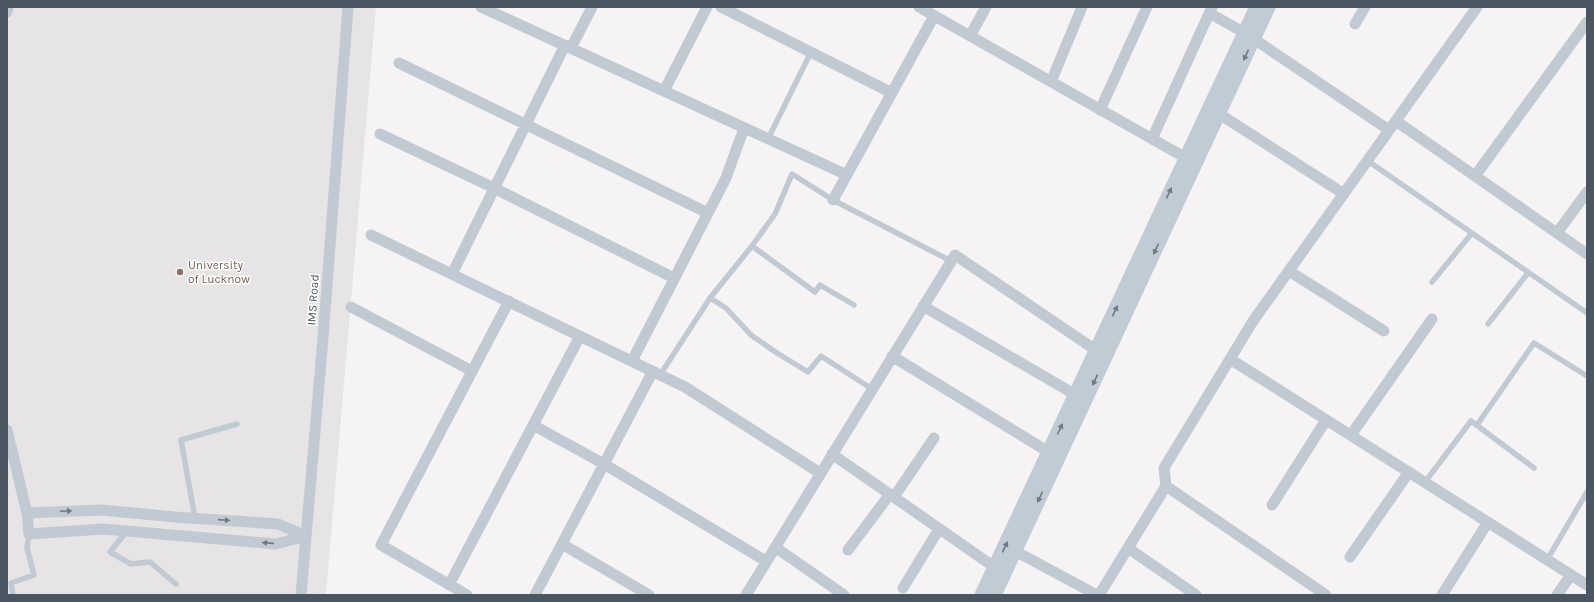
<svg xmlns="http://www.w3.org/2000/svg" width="1594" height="602" viewBox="0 0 1594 602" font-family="Karla,sans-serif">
<rect width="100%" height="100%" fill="#f5f3f3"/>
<path fill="#e6e4e5" d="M7,7H376L326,595H7Z"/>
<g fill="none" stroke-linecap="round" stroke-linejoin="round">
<path stroke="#c1cad2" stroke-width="5.5" d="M768,139L811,52
M1368,161L1587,313
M752,246L815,292L820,285L854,305
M1432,282L1472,233
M710,298L726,308L751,335L777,353L808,372L821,356L872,389
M1488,324L1528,273
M660,375L710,298L752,246L775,214L792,174L833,200L951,261
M1477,425L1534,343L1587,376
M1425,482L1471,421L1534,468
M195,518L181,440L237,424
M127,531L110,552L131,564L150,562L176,584
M1547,560L1587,492
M13,595L11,583L34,575L27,548L29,534"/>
<path stroke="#c1cad2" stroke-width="11" d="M481,7L847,175
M721,7L892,93
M919,7L1193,162
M7,12L8,7
M1209,13L1245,33L1389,130
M1355,24L1365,7
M970,36L986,7
M571,48L592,7
M399,63L708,213
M1051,82L1082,7
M664,91L707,7
M1100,110L1147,7
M1213,110L1344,194
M1396,121L1587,254
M380,134L494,188L674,278
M1152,139L1212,7
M1475,176L1587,22
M833,200L934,16
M1557,233L1587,192
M371,235L685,387L820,473
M1289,271L1384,331
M452,274L565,45
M923,306L1081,398
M351,307L472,371
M892,356L1055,456
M1230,359L1587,585
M632,361L726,178L744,128
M533,425L604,464L766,561
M7,430L27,513L29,534L103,529L276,544L306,536
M1351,435L1432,319
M832,454L1000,571
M1166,486L1326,595
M894,497L934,438
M1272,505L1326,420
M27,513L101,510L175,517L278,524L306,536
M562,544L649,595
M775,547L844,595
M1128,548L1196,595
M848,550L890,494
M1015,551L1097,595
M1350,557L1409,472
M449,585L580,336
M903,588L939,529
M301,595L323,338L348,7
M467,595L381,545L509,301
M535,595L653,371
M746,595L955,255L1103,355
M1099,595L1166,486L1164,468L1253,321L1477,7
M1442,595L1488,522
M1557,595L1571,575"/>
<path stroke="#c1cbd6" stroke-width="15" d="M982,595L1257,7
M994,595L1268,7"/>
</g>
<defs><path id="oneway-solid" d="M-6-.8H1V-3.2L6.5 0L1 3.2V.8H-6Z"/></defs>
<g fill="#6e7984">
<use href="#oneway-solid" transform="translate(1246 55) rotate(115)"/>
<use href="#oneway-solid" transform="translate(1169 193) rotate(-65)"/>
<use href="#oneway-solid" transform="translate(1156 249) rotate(115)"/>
<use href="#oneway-solid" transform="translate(1115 311) rotate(-65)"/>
<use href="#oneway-solid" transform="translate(1095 380) rotate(115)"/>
<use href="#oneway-solid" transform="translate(1060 429) rotate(-65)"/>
<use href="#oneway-solid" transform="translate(1040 497) rotate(115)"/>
<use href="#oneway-solid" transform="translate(1005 547) rotate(-65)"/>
</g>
<g fill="#6e7983">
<use href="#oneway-solid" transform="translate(66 511) rotate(-3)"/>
<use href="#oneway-solid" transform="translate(224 520) rotate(4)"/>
<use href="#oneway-solid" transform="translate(268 543) rotate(-175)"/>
</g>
<circle fill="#8d6e63" stroke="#fff" stroke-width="1.5" cx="180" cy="272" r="4"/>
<g text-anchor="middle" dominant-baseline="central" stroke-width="3" stroke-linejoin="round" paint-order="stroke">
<g font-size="12" fill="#785e54" stroke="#fff" text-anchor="start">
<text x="188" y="265">University<tspan x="188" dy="14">of Lucknow</tspan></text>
</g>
<g font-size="12" fill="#4a5661" stroke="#fff">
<text transform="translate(313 300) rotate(-86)">IMS Road</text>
</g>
</g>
<rect width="1594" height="602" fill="none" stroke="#4a5661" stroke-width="16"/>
</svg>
